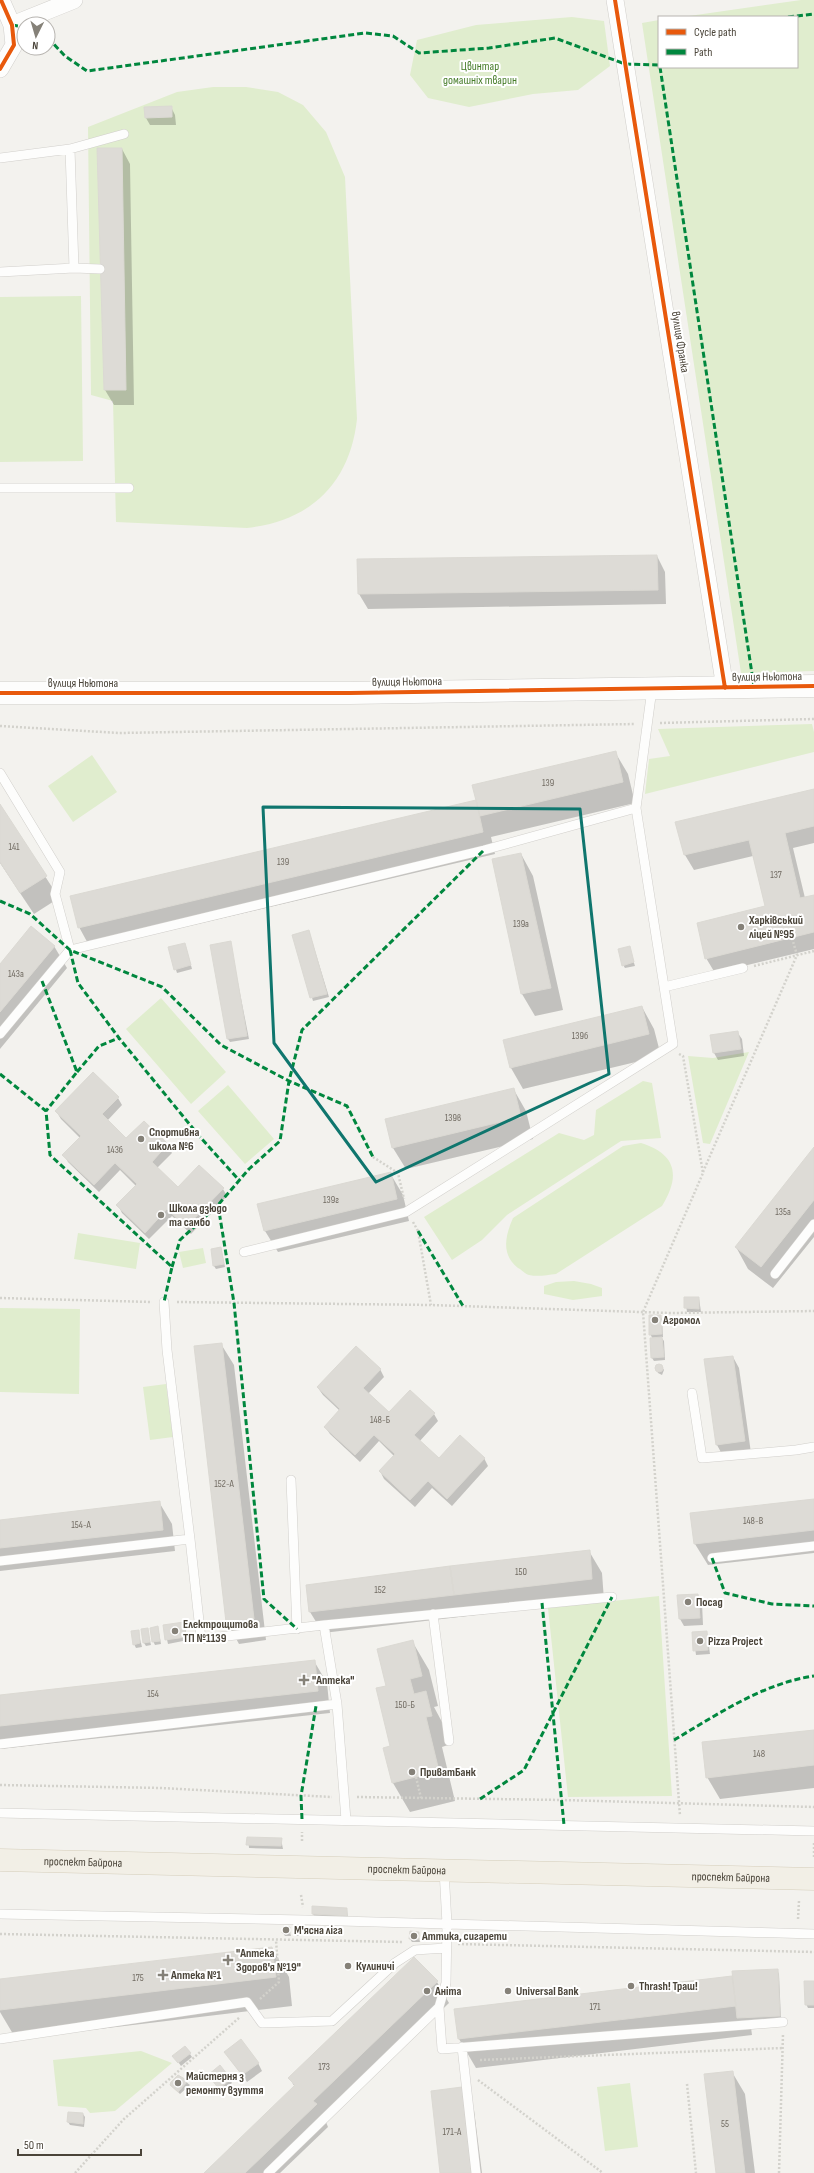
<svg xmlns="http://www.w3.org/2000/svg" width="814" height="2173" viewBox="0 0 814 2173" font-family="'Sofia Sans Condensed',sans-serif">
<rect width="100%" height="100%" fill="#f3f2ee"/>
<path fill="#e0edce" d="M801,0H814V671L741,673L642,23L659,20V67H797V17H682Z
M572,17L604,21L610,66L578,90L533,94L469,107L428,98L410,75L417,40L476,25Z
M213,87H246L278,92L303,105L326,132L345,177L357,419C350,483 311,521 247,528L116,522L113,401L91,395L88,127L177,92Z
M81,296L83,461L0,462V297Z
M812,724L814,732V752L645,794L649,759L670,756L658,729Z
M92,755L117,792L73,822L48,786Z
M161,998L226,1072L191,1104L126,1029Z
M749,1052L710,1144L703,1143L688,1056L713,1058Z
M643,1081L652,1083L661,1138L621,1141L507,1215L482,1240L452,1260L424,1217L559,1133L584,1140L594,1135L596,1110Z
M228,1085L274,1139L245,1164L198,1111Z
M641,1143C676,1154 681,1175 662,1206L556,1274C547,1275 538,1277 529,1275C525,1274 522,1270 518,1268C501,1255 505,1236 513,1218L623,1146Z
M78,1233L140,1243L136,1269L74,1259Z
M203,1248L206,1263L183,1268L179,1252Z
M574,1281L591,1284L602,1288V1296L573,1300L544,1294V1286L556,1282Z
M0,1308L80,1309L79,1394L0,1392Z
M166,1384L173,1437L150,1440L143,1387Z
M659,1596L672,1796L568,1797L548,1608Z
M141,2051L172,2063L115,2111L90,2113L86,2108L58,2106L53,2060Z
M630,2083L638,2147L605,2151L597,2087Z"/>
<path fill="#0003" d="M171,107L175,115L176,125H150L146,118Z
M98,149H122L130,164L134,405H114L105,390Z
M657,556L665,572L666,604L368,609L359,594Z
M615,752L628,774L635,803L491,837L495,854L91,949L79,927L477,801Z
M814,790V843L793,848L805,898L814,896V949L715,973L706,958L766,907L753,856L694,870L685,855L677,823Z
M0,806L59,898L34,914L0,863Z
M521,854L533,876L563,1010L535,1016L522,994L493,860Z
M309,931L329,997L313,1001L293,935Z
M230,942L249,1039L230,1042L228,1039Z
M54,946L67,968L0,1049V965Z
M186,947L192,969L177,973L169,948Z
M629,947L635,966L625,968L623,965Z
M642,1007L654,1029L661,1056L523,1089L511,1068Z
M737,1032L742,1039L744,1056L718,1060L714,1053Z
M514,1090L526,1111L533,1139L406,1169L393,1148Z
M118,1098L122,1105L107,1121L126,1140L144,1122L167,1145L172,1153L157,1168L178,1189H223L227,1196L191,1234L172,1216L149,1239L122,1213L118,1205L136,1186L120,1170L99,1192L68,1162L64,1155L80,1138L61,1119L56,1111Z
M814,1149V1237L773,1288L748,1269L736,1247Z
M390,1173L403,1195L409,1221L278,1252L265,1231Z
M221,1248L225,1267L216,1269L214,1266Z
M685,1298H699L701,1312H687Z
M660,1316L662,1319L663,1337H661L664,1341L665,1360L654,1361L652,1358L653,1339L650,1334Z
M221,1344L234,1365L266,1640L239,1644L227,1622Z
M733,1357L739,1368L751,1453L723,1456L717,1445Z
M657,1366L662,1367L664,1370L662,1375L658,1373L656,1369Z
M380,1369L384,1377L368,1394L389,1413L434,1414L438,1421L419,1442L439,1459L484,1458L488,1466L452,1506L432,1488L415,1507L384,1479L380,1471L394,1456L379,1441L360,1462L330,1434L325,1427L340,1411L323,1395L318,1388Z
M814,1500V1553L708,1565L695,1544Z
M159,1502L172,1524L175,1551L0,1571V1521Z
M589,1551L602,1573L604,1600L323,1633L310,1612Z
M698,1595L702,1603L703,1625L684,1626L680,1619Z
M184,1623L188,1640L168,1644L164,1626Z
M158,1627L161,1644L155,1645L153,1641Z
M147,1629L151,1645L146,1646L144,1643Z
M138,1631L142,1647L136,1648L134,1644Z
M707,1632L710,1654L696,1655L693,1633Z
M412,1641L429,1670L438,1706L434,1707L442,1722L448,1745L442,1747L455,1801L410,1812L393,1783L391,1746Z
M314,1661L327,1683L330,1713L0,1749V1696Z
M814,1731V1788L720,1799L707,1777Z
M248,1838L281,1839L283,1849L249,1848Z
M347,1909L348,1919L315,1917L313,1914Z
M289,1928L291,1936H285L283,1933Z
M293,1928H297L299,1936H294Z
M418,1933L420,1942H412L410,1939Z
M272,1948L289,1977L292,2006L16,2039L0,2012V1980Z
M777,1970L779,1974L781,2019L750,2020L752,2035L476,2068L459,2039L732,1977L734,1980Z
M437,1982L449,2003L326,2122L328,2127L280,2173H205L295,2087L289,2078Z
M814,1982V2008H808L806,2004Z
M190,2054L192,2057L181,2066L176,2059Z
M230,2059L258,2063L262,2071L247,2082Z
M732,2072L745,2094L755,2173H717Z
M178,2076L190,2085L180,2094L171,2085Z
M211,2078L230,2080L232,2083L221,2091Z
M462,2088L474,2110L482,2173H441Z
M83,2114L85,2117L84,2127L70,2125L68,2122Z"/>
<path fill="#dddbd6" stroke="#dbd9d3" d="M172,106V117L145,118L144,107Z
M97,148H122L126,390H104Z
M657,555L658,590L358,594L357,559Z
M616,751L623,782L480,816L472,785Z
M814,789V826L785,833L800,898L814,895V932L705,959L697,923L765,906L749,840L684,855L675,822Z
M476,800L483,832L78,928L70,896Z
M0,804L47,876L20,893L0,862Z
M521,853L551,988L521,994L492,859Z
M31,926L55,946L0,1012V964Z
M309,930L327,994L310,998L292,935Z
M231,941L247,1036L227,1039L210,945Z
M185,943L191,965L174,970L168,947Z
M630,946L634,962L622,966L618,949Z
M642,1006L649,1034L510,1068L503,1040Z
M738,1031L741,1049L713,1053L710,1035Z
M93,1072L119,1097L102,1114L126,1138L144,1121L168,1144L152,1162L178,1187L199,1165L224,1188L186,1227L167,1209L145,1233L116,1205L137,1184L115,1163L94,1185L62,1155L81,1136L55,1111Z
M514,1088L521,1117L392,1148L385,1119Z
M814,1147V1200L761,1267L735,1247Z
M391,1172L397,1199L264,1231L257,1204Z
M221,1247L224,1264L213,1266L211,1249Z
M684,1297H699V1309L684,1308Z
M649,1315H661L662,1334L649,1335Z
M662,1337L664,1357L651,1358L650,1338Z
M222,1343L254,1619L226,1622L194,1346Z
M356,1346L381,1369L363,1388L389,1412L410,1390L435,1413L414,1435L439,1458L460,1435L485,1458L447,1499L428,1481L410,1500L379,1471L395,1454L374,1435L355,1455L324,1427L340,1409L317,1387Z
M733,1356L745,1441L716,1445L704,1359Z
M655 1368a4 4 0 1 1 8 0a4 4 0 1 1-8 0Z
M814,1499V1530L694,1544L690,1513Z
M160,1501L163,1530L0,1548V1520Z
M590,1550L592,1579L454,1595L450,1566Z
M450,1566L454,1595L309,1612L306,1585Z
M698,1594L700,1618L679,1619L677,1595Z
M184,1622L186,1637L165,1640L163,1625Z
M158,1626L160,1641L152,1642L150,1628Z
M148,1628L150,1642L143,1643L141,1629Z
M139,1630L140,1643L133,1645L131,1631Z
M707,1631L708,1650L693,1651L692,1632Z
M413,1640L422,1676L410,1679L414,1694L426,1691L432,1716L426,1717L439,1771L392,1783L383,1748L390,1746L376,1688L386,1686L377,1649Z
M315,1660L318,1691L0,1726V1695Z
M814,1730V1765L706,1778L702,1742Z
M247,1837L282,1838L281,1846L246,1845Z
M312,1906L347,1908V1916L312,1914Z
M283,1927H290V1933H282Z
M410,1931L419,1932V1939H409Z
M272,1947L276,1977L0,2010V1979Z
M414,1957L438,1981L313,2101L317,2104L245,2173H204L295,2085L288,2078Z
M778,1969L780,2016L737,2018L732,1971Z
M732,1976L736,2006L458,2039L454,2009Z
M804,1981H814V2005H805Z
M241,2039L259,2063L242,2075L224,2052Z
M185,2046L191,2053L178,2063L172,2056Z
M220,2065L231,2079L219,2089L208,2075Z
M733,2071L745,2173H716L704,2074Z
M178,2075L188,2081L178,2092L170,2085L171,2082Z
M462,2087L473,2173H440L431,2091Z
M68,2112L83,2113V2124L67,2122Z"/>
<g fill="none" stroke-linecap="round" stroke-linejoin="round">
<defs>
<path id="service" d="M70,149L74,268
M0,158L70,149L124,134
M0,272L74,268L100,269
M0,488H129
M0,773L60,872L55,894L70,950L0,1034
M70,950L484,850L636,808L652,689
M664,987L743,968
M244,1252L406,1212L673,1044L636,808
M775,1274L814,1224
M164,1302L167,1350L190,1539
M692,1393L702,1458L796,1450L814,1447
M291,1480L297,1629
M712,1558L814,1546
M0,1561L190,1539L201,1639L324,1625L337,1704L0,1744
M433,1614L449,1741
M324,1625L612,1597
M337,1704L346,1820
M0,1813L814,1831
M444,1870L447,1924L446,1983L439,2007L442,2049L783,2022
M0,1914L305,1920L814,1934
M0,2039L247,2002L262,2023L332,2021L395,1963L415,1950L446,1948
M462,2047L476,2173
M268,2173L439,2007"/>
<path id="minor" d="M615,0L725,688
M12,25L74,0
M0,69L14,45L12,25L1,0"/>
<path id="tertiary" d="M0,693H350L814,686"/>
<g id="primary">
<path id="s1" d="M0,1860L814,1879"/>
</g>
</defs>
<use href="#service" stroke="#d1cfcb" stroke-width="10"/>
<use href="#minor" stroke="#d1cfcb" stroke-width="18"/>
<use href="#tertiary" stroke="#d1cfcb" stroke-width="23"/>
<use href="#primary" stroke="#d5cebb" stroke-width="23"/>
<path stroke="#d3d2cc" stroke-width="2.5" stroke-dasharray="2 2" stroke-linecap="butt" d="M660,723L814,719
M0,726L119,733L635,724
M754,966L814,951
M679,1054L683,1056L703,1173L643,1312L680,1816
M373,1157L398,1173L404,1199
M703,1172L797,955L792,938
M413,1222L418,1231L431,1305
M0,1298L152,1302
M177,1302L431,1305L670,1313L814,1311
M416,1777L421,1798
M0,1785L161,1788L332,1797
M357,1797L562,1800L814,1807
M302,1841V1832
M814,1857V1843
M301,1895L303,1907
M798,1919L799,1901
M0,1934L403,1942
M458,1944L814,1952
M260,1999L279,1982L276,1940
M480,2060L783,2048
M478,2080L603,2173
M687,2084L696,2173
M75,2173L124,2119L240,2017
M779,2173L783,2034"/>
<use href="#service" stroke="#fdfdfc" stroke-width="9"/>
<use href="#minor" stroke="#fdfdfc" stroke-width="17"/>
<use href="#tertiary" stroke="#fdfdfc" stroke-width="22"/>
<use href="#primary" stroke="#f2efe6" stroke-width="22"/>
<path stroke="#00873e" stroke-width="3" stroke-dasharray="6 3" stroke-linecap="butt" d="M788,17L814,14
M12,25L24,27
M48,38L65,56L87,71L365,33L393,36L419,53L489,48L555,38L625,64L659,65
M660,67L754,687
M0,901L30,914L70,950L162,987L221,1045L289,1081L347,1106L373,1157
M70,950L78,983L119,1038L200,1137L239,1180
M42,981L77,1072L46,1111
M77,1072L99,1046L119,1038
M0,1074L46,1111L50,1155L172,1267L164,1302
M218,1205L234,1303L264,1599L297,1629
M418,1231L463,1306
M172,1267L180,1240L218,1205L249,1169L280,1141L289,1081L302,1030L484,850
M712,1558L725,1593L772,1604L814,1606
M542,1603L564,1825
M674,1740C718,1714 764,1683 814,1676
M480,1799L524,1770L612,1597
M302,1819L301,1796L316,1706"/>
<defs>
<path id="cycleway" d="M615,0L725,688
M0,69L14,45L12,25L1,0
M0,693H350L814,686"/>
</defs>
<use href="#cycleway" stroke="#fff" stroke-width="6"/>
<use href="#cycleway" stroke="#e8590c" stroke-width="4"/>
</g>
<path fill="none" stroke="#0f766e" stroke-width="3" stroke-linejoin="round" d="M263,807L580,809L609,1074L376,1182L274,1043Z"/>
<g fill="#858178" stroke="#fff" stroke-width="1.5">
<circle cx="741" cy="927" r="4"/>
<circle cx="141" cy="1139" r="4"/>
<circle cx="161" cy="1215" r="4"/>
<circle cx="655" cy="1320" r="4"/>
<circle cx="688" cy="1602" r="4"/>
<circle cx="175" cy="1631" r="4"/>
<circle cx="700" cy="1641" r="4"/>
<path d="M302 1674h4v4h4v4h-4v4h-4v-4h-4v-4h4z"/>
<circle cx="412" cy="1772" r="4"/>
<circle cx="286" cy="1930" r="4"/>
<circle cx="414" cy="1936" r="4"/>
<path d="M226 1954h4v4h4v4h-4v4h-4v-4h-4v-4h4z"/>
<circle cx="348" cy="1966" r="4"/>
<path d="M161 1969h4v4h4v4h-4v4h-4v-4h-4v-4h4z"/>
<circle cx="631" cy="1986" r="4"/>
<circle cx="427" cy="1991" r="4"/>
<circle cx="508" cy="1991" r="4"/>
<circle cx="178" cy="2083" r="4"/>
</g>
<g text-anchor="middle" dominant-baseline="central" stroke-width="4" stroke-linejoin="round" paint-order="stroke">
<g font-size="10" fill="#706a61">
<text x="548" y="783">139</text>
<text x="14" y="847">141</text>
<text x="283" y="862">139</text>
<text x="776" y="875">137</text>
<text x="521" y="924">139а</text>
<text x="16" y="974">143а</text>
<text x="580" y="1036">139б</text>
<text x="453" y="1118">139в</text>
<text x="115" y="1150">143б</text>
<text x="331" y="1200">139г</text>
<text x="783" y="1212">135а</text>
<text x="380" y="1420">148-Б</text>
<text x="224" y="1484">152-А</text>
<text x="753" y="1521">148-В</text>
<text x="81" y="1525">154-А</text>
<text x="521" y="1572">150</text>
<text x="380" y="1590">152</text>
<text x="153" y="1694">154</text>
<text x="405" y="1705">150-Б</text>
<text x="759" y="1754">148</text>
<text x="138" y="1978">175</text>
<text x="595" y="2007">171</text>
<text x="324" y="2067">173</text>
<text x="725" y="2124">55</text>
<text x="452" y="2132">171-А</text>
</g>
<g font-size="12" fill="#477d2a" stroke="#fff">
<text x="480" y="66">Цвинтар<tspan x="480" dy="14">домашніх тварин</tspan></text>
</g>
<g font-size="12" fill="#4a4439" stroke="#fff">
<text transform="translate(680 342) rotate(81)">вулиця Франка</text>
<text transform="translate(767 677) rotate(-1)">вулиця Ньютона</text>
<text transform="translate(407 682) rotate(-1)">вулиця Ньютона</text>
<text x="83" y="683">вулиця Ньютона</text>
<text stroke="none"><textPath href="#s1" startOffset="83">проспект Байрона</textPath></text>
<text stroke="none"><textPath href="#s1" startOffset="407">проспект Байрона</textPath></text>
<text stroke="none"><textPath href="#s1" startOffset="731">проспект Байрона</textPath></text>
</g>
<g font-size="12" font-weight="bold" fill="#4a4439" stroke="#fff" text-anchor="start">
<text x="749" y="920">Харківський<tspan x="749" dy="14">ліцей №95</tspan></text>
<text x="149" y="1132">Спортивна<tspan x="149" dy="14">школа №6</tspan></text>
<text x="169" y="1208">Школа дзюдо<tspan x="169" dy="14">та самбо</tspan></text>
<text x="663" y="1320">Агромол</text>
<text x="696" y="1602">Посад</text>
<text x="183" y="1624">Електрощитова<tspan x="183" dy="14">ТП №1139</tspan></text>
<text x="708" y="1641">Pizza Project</text>
<text x="312" y="1680">"Аптека"</text>
<text x="420" y="1772">ПриватБанк</text>
<text x="294" y="1930">М'ясна ліга</text>
<text x="422" y="1936">Аттика, сигарети</text>
<text x="236" y="1953">"Аптека<tspan x="236" dy="14">Здоров'я №19"</tspan></text>
<text x="356" y="1966">Кулиничі</text>
<text x="171" y="1975">Аптека №1</text>
<text x="639" y="1986">Thrash! Траш!</text>
<text x="435" y="1991">Аніта</text>
<text x="516" y="1991">Universal Bank</text>
<text x="186" y="2076">Майстерня з<tspan x="186" dy="14">ремонту взуття</tspan></text>
</g>
</g>
<rect x="658" y="16" width="140" height="52" fill="#ffffff" stroke="#b7b4b0"/>
<rect x="666" y="29" width="20" height="6" fill="#e8590c" stroke="#b7b4b0"/>
<text x="694" y="36" font-size="12" fill="#4a4439">Cycle path</text>
<rect x="666" y="49" width="20" height="6" fill="#00873e" stroke="#b7b4b0"/>
<text x="694" y="56" font-size="12" fill="#4a4439">Path</text>
<g transform="translate(36 36) rotate(185)"><circle r="19" fill="#ffffff" stroke="#b7b4b0"/>
<path d="M0-3L7 15L0 10L-7 15Z" fill="#858178"/>
<text y="-6" font-size="11" font-weight="bold" text-anchor="middle" fill="#4a4439">N</text>
</g>
<path d="M18 2149v6h123v-6" fill="none" stroke="#4a4439" stroke-width="2"/>
<text x="24" y="2149" font-size="12" fill="#4a4439" stroke="#ffffff" stroke-width="3" paint-order="stroke">50 m</text>
</svg>
